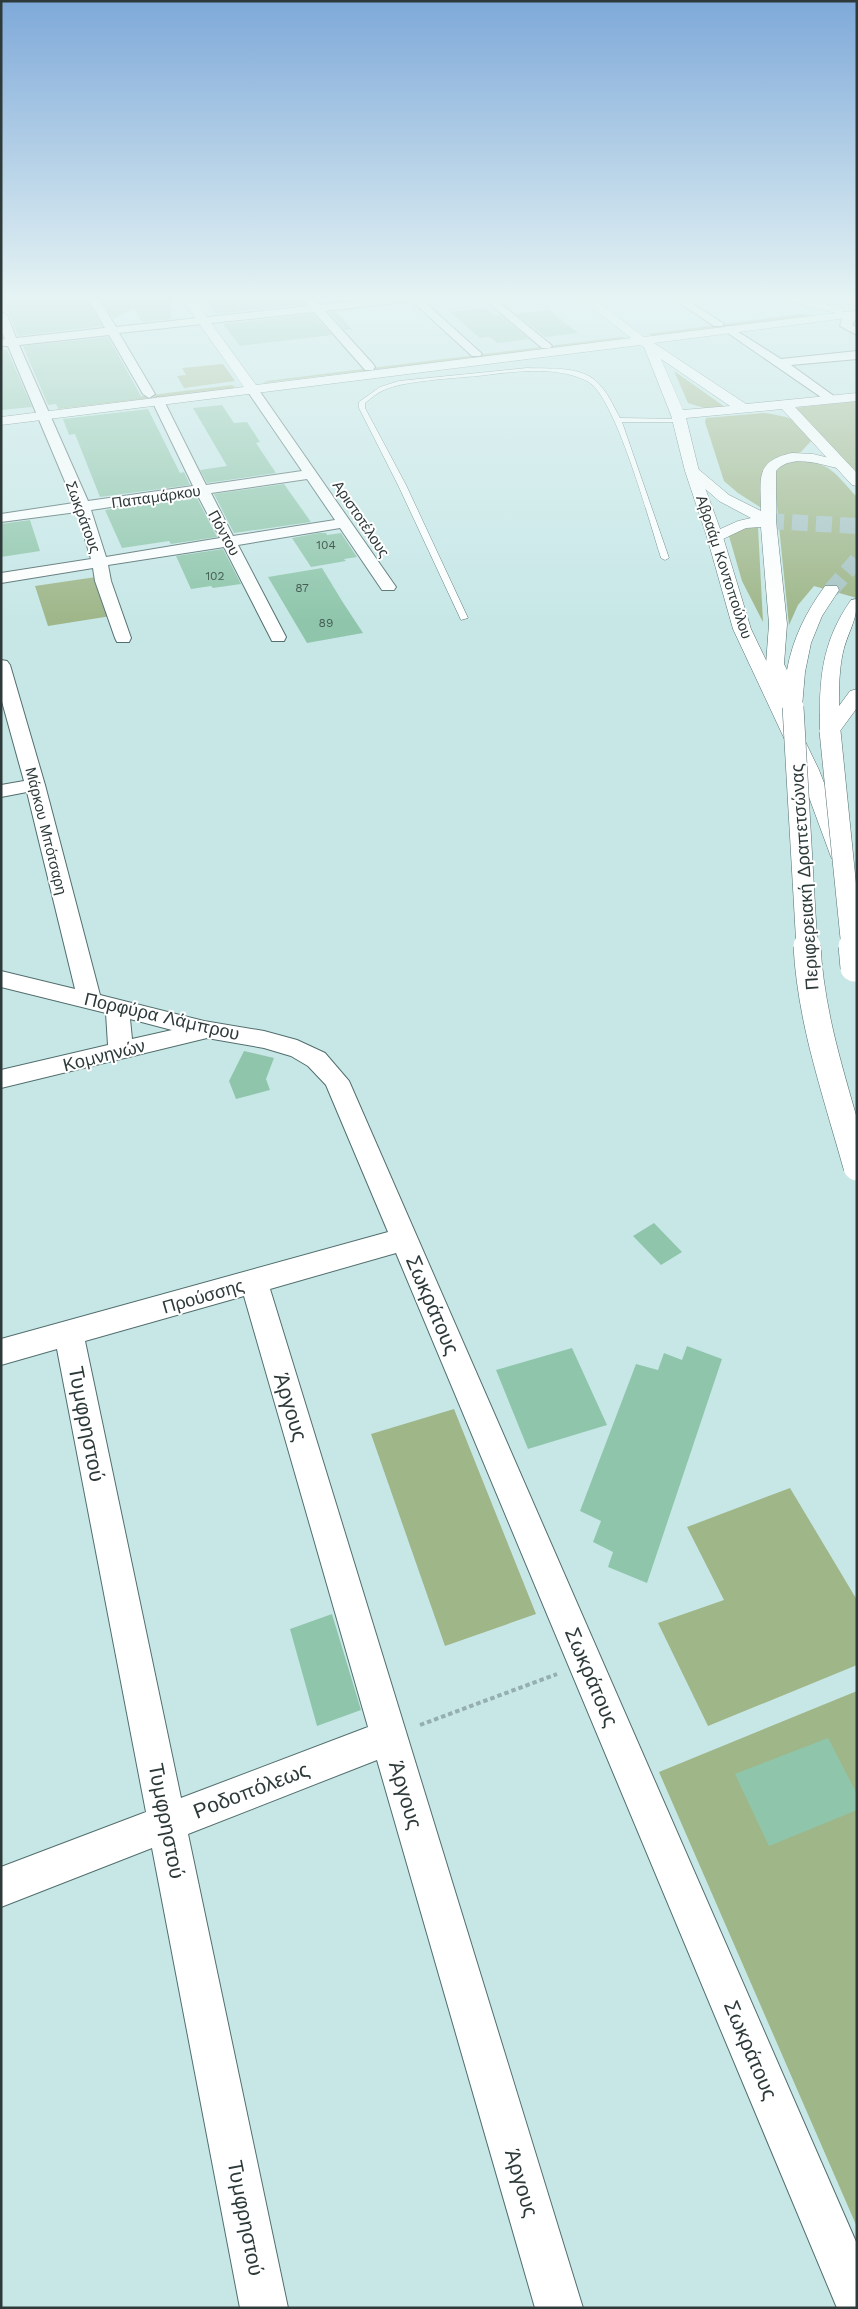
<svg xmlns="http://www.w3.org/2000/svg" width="858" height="2309" viewBox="0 0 858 2309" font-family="'Work Sans',sans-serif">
<rect width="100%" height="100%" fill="#c7e7e7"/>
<path fill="#9fb689" d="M803,314L811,316L653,336L647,334Z
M621,337L627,339L263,383L267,381Z
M223,364L235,381L184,388L177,376L186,375L182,368Z
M674,371L725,407L704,408L688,403Z
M232,385L235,387L230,389L57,409L63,406Z
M857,401V474L794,408Z
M764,413C784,416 804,418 811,441L801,452L778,459L763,509L738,493L724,481L705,422L706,418Z
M796,461C832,462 834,473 857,497V598L814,586L798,605L789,625L774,477L778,465Z
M758,527L763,622L742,581L729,536L742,529Z
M96,577L111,616L48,626L35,586Z
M454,1409L536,1614L445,1646L371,1434Z
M790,1488L857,1600V1665L708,1726L658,1623L724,1600L687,1527Z
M857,1691V2227L659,1772Z"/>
<path fill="#8fc6ab" d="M2,298H86L102,326L18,336Z
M100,298H170L171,319L142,322L134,308L113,319Z
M230,298H301L306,304L216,314L206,300Z
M485,308L495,316L501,315L529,339L497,343L490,337L480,338L450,312Z
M549,310L578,333L545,337L516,314Z
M329,312H336L352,329L345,330Z
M313,314L332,335L240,346L223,324Z
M108,337L142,398L58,408L56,404L48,405L23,346Z
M1,350H7L32,407L1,410Z
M222,405L234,423L247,422L260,442L256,443L276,473L207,483L200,470L227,466L193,408Z
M148,409L180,473L184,472L190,485L100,497L75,434L69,435L63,419Z
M284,484L311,522L234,533L214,494Z
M196,496L217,537L171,544L169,541L122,548L105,510Z
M30,520L40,551L1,557V524Z
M319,533H326L327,535L341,533L357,557L344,559L346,561L311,567L292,538Z
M223,549L241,584L213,588L211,586L191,589L176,556Z
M322,568L342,601L363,633L307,643L268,577Z
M244,1051L274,1058L266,1079L270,1090L236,1099L229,1081Z
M654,1223L682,1252L661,1265L633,1236Z
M687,1346L722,1359L647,1583L608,1567L613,1552L593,1542L601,1521L580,1511L636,1364L658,1370L664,1353L682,1360Z
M572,1348L607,1425L528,1449L496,1370Z
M332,1614L361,1710L317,1726L290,1629Z
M828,1738L857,1794V1810L769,1846L735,1774Z"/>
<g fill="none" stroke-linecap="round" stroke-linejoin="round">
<path stroke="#a8c4c4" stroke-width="16" stroke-dasharray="16 8" stroke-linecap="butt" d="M768,521L857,526
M831,590L857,560"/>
<defs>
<path id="lane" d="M527,368C548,369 580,366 596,381C607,391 613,405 620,418L682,419V421L680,422H622L669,558L665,560L661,558C650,524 615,394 587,381C555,365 512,372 478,376C456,378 402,381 384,390C377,393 371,398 365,403V408L406,485L468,618L461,620L398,485L359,408V402L380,387L399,381Z"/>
<path id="street" d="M88,298H98L116,327L309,306L303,298H313L319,305L386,298H420L480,352L482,354L480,356H472L412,301L325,311L373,364L375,367L373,370H365L314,312L119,333L155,394L149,398L143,394L109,335L19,345L88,501L193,486L152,401L158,397L164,401L206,485L302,471L246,389L252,385L256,386L396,587L394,590H382L340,528L238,545L286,637L284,641H272L270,637L224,547L108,565L111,581L131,638L129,642H117L115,638L95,581L93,568L1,583V573L91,559L77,512L1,522V514L74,503L8,346H1V340L5,339L1,330V312L7,315L16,338L105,328ZM307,479L335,520L233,536L211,493ZM197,494L220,538L106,557L91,510Z
M483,298H494L550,344L552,346L550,348H542Z
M672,298H684L724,324L722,326H714Z
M854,311H857V317L852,325L857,327V335L840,326L842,319Z
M729,326L781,359L857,351V359L791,365L838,399L836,402H828L725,331L723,329L725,327Z
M1,660L7,661L10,665L45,785L100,995L204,1021L264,1031L297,1040L325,1053L349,1081L857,2244V2308H837L396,1253L270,1289L583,2308H535L377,1760L188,1834L288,2308H240L152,1848L1,1907V1867L146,1812L57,1349L1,1365V1339L388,1232L326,1085L308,1066L291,1056L264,1048L207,1038L1,1088V1070L108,1045L106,1013L1,987V971L75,989L27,792L1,797V785L24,781L1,698ZM130,1019L172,1030L132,1039ZM244,1296L368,1727L181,1798L85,1341Z"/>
<path id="secondary" d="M181,298H193L256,385L631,338L580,298H593L644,337L836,313L783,300L781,298H801L842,308V312L857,311V317H854L654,343L746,404L857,393V401L795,407L857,473V486L852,485L782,409L686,418L699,471L723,537L751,629L819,770L853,857L850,862L842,864L834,862L831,857L799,770L733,629L707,537L685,471L671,415L644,347L640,345L1,425V417L244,387ZM661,359L730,406L683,410Z"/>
<path id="primary" d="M792,453L813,454L846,462L848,465L841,469C822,465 791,453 776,471V521L787,624L784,664L787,670C793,638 806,612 825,586H837L839,590L822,616L811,643L805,672L802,707L800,711L793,713L786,711L784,707L766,664L769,624L761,527L746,528L721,540H709L707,537L709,534L738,521L751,518L719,501L685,471L692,467L697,468L729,495L761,511C761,479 754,461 792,453Z
M857,599C857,620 850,628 844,648C839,667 839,687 839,706L850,691L857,689V708L837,735L830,737L823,735L820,731C819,680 821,643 851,600Z"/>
</defs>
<use href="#lane" stroke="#526e6e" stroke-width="1"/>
<use href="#street" stroke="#526e6e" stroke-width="2"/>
<use href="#secondary" stroke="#526e6e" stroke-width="1"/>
<use href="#primary" stroke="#526e6e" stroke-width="1"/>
<path stroke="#95aeae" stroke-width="4" stroke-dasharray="4.5 3" stroke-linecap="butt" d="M420,1725L557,1674"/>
<use href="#lane" fill="#fff" fill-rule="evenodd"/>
<use href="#street" fill="#fff" fill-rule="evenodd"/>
<use href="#secondary" fill="#fff" fill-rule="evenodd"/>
<use href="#primary" fill="#fff" fill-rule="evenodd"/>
<defs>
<path id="primary-bridge-far1" d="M793,707L807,948
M830,731L852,948"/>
<path id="primary-bridge" d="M807,946C811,1022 837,1095 857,1167
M852,946L854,968"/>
</defs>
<use href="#primary-bridge-far1" stroke="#526e6e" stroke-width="22" stroke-linecap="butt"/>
<use href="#primary-bridge" stroke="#526e6e" stroke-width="28" stroke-linecap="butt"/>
<use href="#primary-bridge-far1" stroke="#fff" stroke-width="21"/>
<use href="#primary-bridge" stroke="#fff" stroke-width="27"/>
</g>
<linearGradient id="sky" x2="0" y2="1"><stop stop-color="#7ea9d9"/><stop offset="0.48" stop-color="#e6f4f4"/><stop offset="1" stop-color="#e6f4f4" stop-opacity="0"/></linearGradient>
<rect width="858" height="621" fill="url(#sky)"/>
<g text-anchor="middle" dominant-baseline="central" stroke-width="4" stroke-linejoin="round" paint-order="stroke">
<g font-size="12" fill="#465d56">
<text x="326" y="545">104</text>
<text x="215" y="576">102</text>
<text x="302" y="588">87</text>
<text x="326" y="623">89</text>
</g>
<g font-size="15" fill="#2e3a3a" stroke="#fff">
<text transform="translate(156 497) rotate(-8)">Παπαμάρκου</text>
<text transform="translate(83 517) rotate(70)">Σωκράτους</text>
<text transform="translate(361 519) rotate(56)">Αριστοτέλους</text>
<text transform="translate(224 533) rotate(61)">Πόντου</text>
<text transform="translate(724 567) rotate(72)">Αβραάμ Κοντοπούλου</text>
<text transform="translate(46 831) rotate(76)">Μάρκου Μπότσαρη</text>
</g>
<g font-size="18" fill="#2e3a3a" stroke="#fff">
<text transform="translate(804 877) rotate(-94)">Περιφερειακή Δραπετσώνας</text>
<text transform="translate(162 1016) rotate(13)">Πορφύρα Λάμπρου</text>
<text transform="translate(104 1055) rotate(-14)">Κομνηνών</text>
<text transform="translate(203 1296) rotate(-16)">Προύσσης</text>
</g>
<g font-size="21" fill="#2e3a3a" stroke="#fff">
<text transform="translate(433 1305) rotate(67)">Σωκράτους</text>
<text transform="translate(291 1407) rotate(73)">Άργους</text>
<text transform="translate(87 1424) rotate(79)">Τυμφρηστού</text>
<text transform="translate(592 1677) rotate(67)">Σωκράτους</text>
<text transform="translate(251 1790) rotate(-21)">Ροδοπόλεως</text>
<text transform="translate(406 1795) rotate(73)">Άργους</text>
<text transform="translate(167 1821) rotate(79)">Τυμφρηστού</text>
<text transform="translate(751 2050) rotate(67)">Σωκράτους</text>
<text transform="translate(522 2183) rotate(73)">Άργους</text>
<text transform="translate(246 2218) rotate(79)">Τυμφρηστού</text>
</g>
</g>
<rect width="858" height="2309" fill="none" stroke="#2e3a3a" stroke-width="5"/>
</svg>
